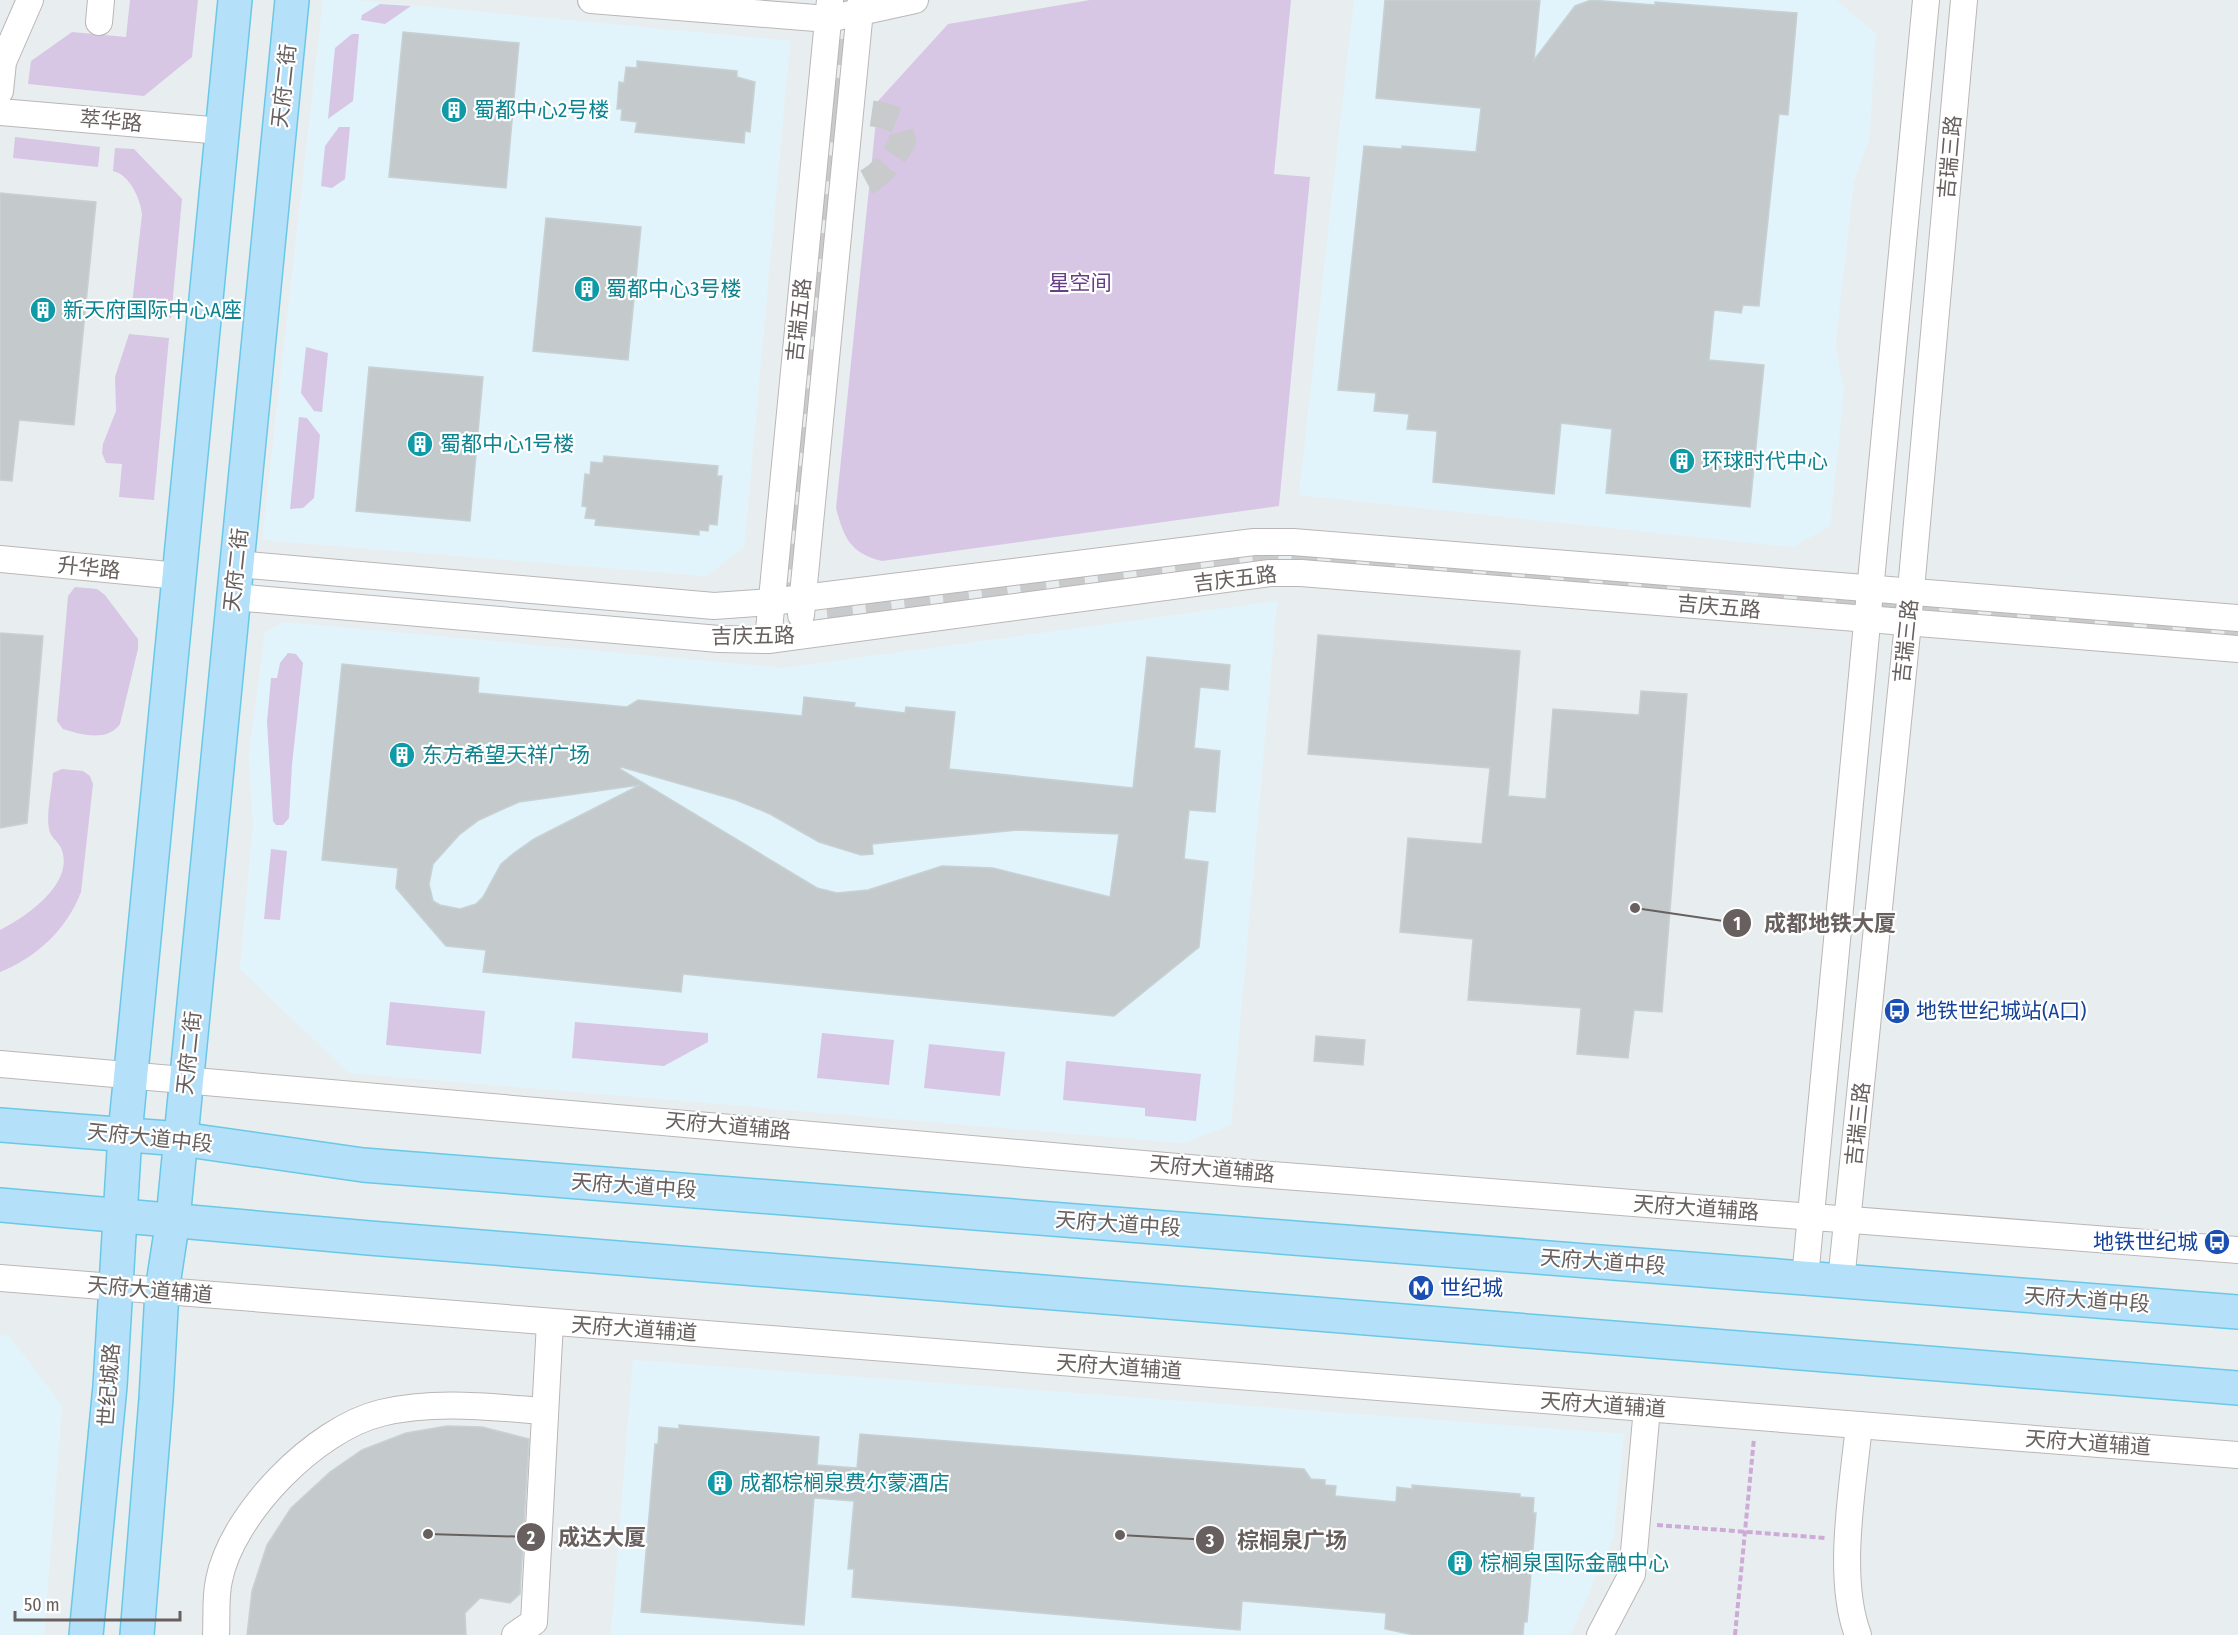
<svg xmlns="http://www.w3.org/2000/svg" width="2238" height="1635" viewBox="0 0 2238 1635" font-family="'Fira Sans Condensed','Noto Sans SC',sans-serif">
<rect width="100%" height="100%" fill="#e8eef0"/>
<g fill="#e1f4fc">
<path d="M323,0H355L790,41L744,547L707,576L262,540Z"/>
<path d="M1354,0H1836L1876,34L1869,140L1854,181L1835,346L1844,390L1830,526L1793,547L1299,495Z"/>
<path d="M1277,601L1231,1125L1183,1143L349,1073L240,969L253,824L249,754L265,632L284,622L783,668Z"/>
<path d="M0,1335L9,1336L62,1405L44,1635H0Z"/>
<path d="M633,1360L1624,1434L1613,1539L1570,1635H611Z"/>
</g>
<g fill="#d7c7e5">
<path d="M130,0H198L192,57L144,96L28,84L31,61L72,32L126,37Z"/>
<path d="M1090,0H1291L1274,174L1310,177L1279,506L882,561C850,553 844,538 836,508L878,101L948,24Z"/>
<path d="M380,4L411,6L385,24L361,20L362,15Z"/>
<path d="M352,34H359L353,101L328,119L335,48Z"/>
<path d="M339,127H350L345,179L332,188L321,186L325,146Z"/>
<path d="M15,137L100,147L98,167L13,158Z"/>
<path d="M115,148L134,149L182,199L171,318L131,313L142,214C140,198 130,175 113,171Z"/>
<path d="M129,334L169,338L154,500L119,497L122,464L106,463L102,453L103,444L116,411L115,377Z"/>
<path d="M306,347L328,353L322,412L314,411L301,393Z"/>
<path d="M299,417L307,418L320,435L314,498L303,508L290,509Z"/>
<path d="M75,587L97,589L105,595L138,639V649L120,724C107,742 82,735 63,729L57,721L68,596Z"/>
<path d="M288,653L296,654L303,663L292,765L289,818L283,825H276L273,821L267,722L271,678H277L280,663Z"/>
<path d="M62,769L83,771L90,776L93,784L81,892C67,929 36,958 0,972V930C26,917 76,883 61,848C58,841 50,837 49,829C46,812 52,790 53,773Z"/>
<path d="M271,849L287,851L280,920L264,919Z"/>
<path d="M390,1002L485,1011L481,1054L386,1045Z"/>
<path d="M575,1022L708,1033V1042L664,1066L572,1058Z"/>
<path d="M822,1033L894,1040L889,1085L817,1078Z"/>
<path d="M929,1044L1005,1052L1000,1096L924,1088Z"/>
<path d="M1066,1061L1201,1074L1196,1121L1145,1116V1108L1063,1100Z"/>
</g>
<g fill="#c4cacc" stroke="#c7d1d4" stroke-width="1.5" fill-rule="evenodd">
<path d="M1385,0H1540L1534,60L1575,6L1591,0L1655,5V2L1797,13L1788,115L1779,114L1759,306L1743,305L1741,313L1714,310L1709,360L1764,365L1750,507L1606,493L1612,429L1561,423L1554,494L1433,482L1437,431L1407,429L1409,414L1374,411L1376,393L1338,390L1364,146L1402,149V146L1476,152L1481,108L1376,98Z"/>
<path d="M403,32L519,43L506,188L389,177Z"/>
<path d="M637,61L737,71V77L755,82L750,132L745,131L744,143L635,132L637,122L621,120L622,109H617L619,82L624,83L626,67L637,68Z"/>
<path d="M0,193L96,202L74,425L19,420L12,481L0,480Z"/>
<path d="M546,218L641,227L628,360L533,351Z"/>
<path d="M369,367L483,377L470,521L356,511Z"/>
<path d="M604,456L718,466L717,476H722L717,525L709,524L708,531L699,530V535L595,525L596,519L585,518L587,507L582,506L585,474L590,475L591,462L603,463Z"/>
<path d="M0,633L43,636L27,823L0,828Z"/>
<path d="M1318,635L1520,651L1508,796L1546,799L1553,709L1639,715L1641,691L1687,694L1662,1012L1634,1010L1628,1058L1577,1054L1581,1008L1468,1000L1473,939L1400,932L1408,838L1482,844L1490,768L1308,754Z"/>
<path d="M1147,657L1230,665L1228,690L1200,687L1194,748L1220,751L1215,812L1189,810L1184,859L1208,862L1199,947L1114,1016L683,974L681,992L483,972L486,950L446,946L396,888L398,868L322,860L342,664L479,678L478,693L627,707L638,700L802,716L804,697L855,703L854,707L905,713L906,707L955,712L949,769L1133,788ZM621,767L736,800L770,814L819,842L861,855L873,854L872,844L1018,830L1119,834L1110,897L993,868L942,866L868,890L837,893L817,888L620,769ZM640,785L534,839L514,853L501,864L483,897L476,904L460,909L440,905L433,901L429,884L433,864L459,835L479,820L519,802Z"/>
<path d="M1316,1036L1365,1040L1363,1065L1314,1061Z"/>
<path d="M679,1425L819,1437L817,1465L857,1468L860,1434L1304,1469L1311,1479L1325,1480V1485L1336,1486L1335,1496L1396,1502L1397,1487L1412,1489V1485L1520,1494V1497L1534,1498L1533,1513H1536L1527,1622H1524L1523,1635H1414L1385,1629L1386,1613L1242,1601L1240,1630L852,1597L854,1569H848L854,1501L814,1498L804,1625L641,1612L655,1444H658L659,1427L679,1429Z"/>
<path d="M447,1426L482,1427L529,1439L520,1594L510,1603L480,1598L465,1613L466,1635H247L252,1591L267,1545L291,1508L330,1472L362,1450L406,1433Z"/>
</g>
<g fill="none" stroke-linecap="round" stroke-linejoin="round">
<g stroke="#c8cacc" stroke-width="26" stroke-dasharray="26 13" stroke-linecap="butt">
<path d="M844,0L784,617L1260,558H1307L2238,633"/>
<path d="M833,108L883,115L898,121L903,141C891,161 882,176 860,185"/>
</g>
<g stroke="#bbb6b5" stroke-width="28">
<g id="minor">
<path d="M591,0L828,19L915,0"/>
<path d="M99,22L101,0"/>
<path d="M0,91L3,62L30,0"/>
<path d="M0,112L222,131"/>
<path d="M0,559L179,576"/>
<path d="M237,564L714,606L771,602L1254,542H1293L2238,618"/>
<path d="M234,597L719,639L768,640L1270,573H1301L2238,649"/>
<path d="M801,615L861,0"/>
<path d="M768,640L830,0"/>
<path d="M0,1064L1246,1173L2238,1250"/>
<path d="M0,1278L2238,1455"/>
<path d="M1805,1278L1926,0"/>
<path d="M1841,1281L1908,623L1964,0"/>
<path d="M216,1635C217,1617 215,1598 219,1580C232,1514 315,1429 381,1413C434,1400 491,1407 544,1411"/>
<path d="M515,1635L534,1622L550,1322"/>
<path d="M1600,1635L1632,1574L1647,1408"/>
<path d="M1858,1635C1836,1577 1853,1487 1859,1425"/>
</g>
</g>
<g stroke="#6ac8e7" stroke-width="36">
<g id="major">
<path d="M0,1125L181,1139L363,1165L2238,1312"/>
<path d="M0,1205L369,1238L2238,1388"/>
<path d="M86,1635L110,1386L125,1134L235,0"/>
<path d="M137,1635L156,1399L162,1291L173,1219L292,0"/>
</g>
</g>
<g stroke="#cdabd6" stroke-width="4" stroke-dasharray="6 3" stroke-linecap="butt">
<path d="M1657,1525L1826,1538"/>
<path d="M1735,1635L1754,1438"/>
</g>
<use href="#minor" stroke="#fff" stroke-width="26"/>
<use href="#major" stroke="#b4e0f9" stroke-width="33"/>
</g>
<defs>
<g id="building-disc" transform="scale(1.35)"><circle r="9.5" fill="#0f9aa8" stroke="#fff"/><path d="M-4-6H4V6H1V3H-1V6H-4ZM-2.5-4.3h1.7v1.8h-1.7ZM.8-4.3h1.7v1.8H.8ZM-2.5-1h1.7V.8h-1.7ZM.8-1h1.7V.8H.8Z" fill="#fff"/></g>
<g id="bus-disc" transform="scale(1.35)"><circle r="9.5" fill="#1a4fb4" stroke="#fff"/><path d="M-5-6H5V4H4V6H2V4H-2V6H-4V4H-5ZM-3.5-4V0h7V-4ZM-3.5 1.2v1.5H-2V1.2ZM2 1.2v1.5H3.5V1.2Z" fill="#fff"/></g>
<g id="metro-disc" transform="scale(1.35)"><circle r="9.5" fill="#1a4fb4" stroke="#fff"/><path d="M-5.5 5V-5H-3L0 0L3-5H5.5V5H3V-.5L0 4L-3-.5V5Z" fill="#fff"/></g>
</defs>
<g fill-rule="evenodd">
<use href="#building-disc" x="454" y="110"/>
<use href="#building-disc" x="587" y="289"/>
<use href="#building-disc" x="43" y="310"/>
<use href="#building-disc" x="420" y="444"/>
<use href="#building-disc" x="1682" y="461"/>
<use href="#building-disc" x="402" y="755"/>
<use href="#bus-disc" x="1897" y="1011"/>
<use href="#bus-disc" x="2217" y="1242"/>
<use href="#metro-disc" x="1421" y="1288"/>
<use href="#building-disc" x="720" y="1483"/>
<use href="#building-disc" x="1460" y="1563"/>
</g>
<g text-anchor="middle" dominant-baseline="central" stroke-width="4.5" stroke-linejoin="round" paint-order="stroke">
<g font-size="21" fill="#67605f" stroke="#fff">
<text transform="translate(284 86) rotate(-84)">天府二街</text>
<text transform="translate(111 121) rotate(5)">萃华路</text>
<text transform="translate(1950 157) rotate(-85)">吉瑞三路</text>
<text transform="translate(799 320) rotate(-84)">吉瑞五路</text>
<text transform="translate(89 568) rotate(6)">升华路</text>
<text transform="translate(236 570) rotate(-84)">天府二街</text>
<text transform="translate(1235 579) rotate(-7)">吉庆五路</text>
<text transform="translate(1719 607) rotate(5)">吉庆五路</text>
<text transform="translate(753 636) rotate(-1)">吉庆五路</text>
<text transform="translate(1906 641) rotate(-84)">吉瑞三路</text>
<text transform="translate(189 1053) rotate(-84)">天府二街</text>
<text transform="translate(1858 1124) rotate(-84)">吉瑞三路</text>
<text transform="translate(728 1126) rotate(5)">天府大道辅路</text>
<text transform="translate(150 1138) rotate(6)">天府大道中段</text>
<text transform="translate(1212 1169) rotate(5)">天府大道辅路</text>
<text transform="translate(634 1186) rotate(4)">天府大道中段</text>
<text transform="translate(1696 1208) rotate(4)">天府大道辅路</text>
<text transform="translate(1118 1224) rotate(4)">天府大道中段</text>
<text transform="translate(1603 1262) rotate(4)">天府大道中段</text>
<text transform="translate(150 1290) rotate(5)">天府大道辅道</text>
<text transform="translate(2087 1300) rotate(4)">天府大道中段</text>
<text transform="translate(634 1329) rotate(4)">天府大道辅道</text>
<text transform="translate(1119 1367) rotate(4)">天府大道辅道</text>
<text transform="translate(109 1385) rotate(-86)">世纪城路</text>
<text transform="translate(1603 1405) rotate(4)">天府大道辅道</text>
<text transform="translate(2088 1443) rotate(4)">天府大道辅道</text>
</g>
<g font-size="21" fill="#0d838f" stroke="#fff" text-anchor="start">
<text x="474" y="110">蜀都中心2号楼</text>
<text x="606" y="289">蜀都中心3号楼</text>
<text x="63" y="310">新天府国际中心A座</text>
<text x="440" y="444">蜀都中心1号楼</text>
<text x="1702" y="461">环球时代中心</text>
<text x="422" y="755">东方希望天祥广场</text>
<text x="740" y="1483">成都棕榈泉费尔蒙酒店</text>
<text x="1480" y="1563">棕榈泉国际金融中心</text>
</g>
<g font-size="21" fill="#683e87" stroke="#fff">
<text x="1080" y="283">星空间</text>
</g>
<g font-size="21" fill="#164399" stroke="#fff" text-anchor="start">
<text x="1916" y="1011">地铁世纪城站(A口)</text>
<text x="2198" y="1242" text-anchor="end">地铁世纪城</text>
<text x="1440" y="1288">世纪城</text>
</g>
</g>
<path fill="none" stroke="#67605f" stroke-width="2" d="M1635 908L1737 923M428 1534L531 1537M1120 1535L1210 1540"/>
<g fill="#67605f" stroke="#fff" stroke-width="2">
<circle cx="1635" cy="908" r="6"/>
<circle cx="428" cy="1534" r="6"/>
<circle cx="1120" cy="1535" r="6"/>
<circle cx="1737" cy="923" r="15"/>
<circle cx="531" cy="1537" r="15"/>
<circle cx="1210" cy="1540" r="15"/>
</g>
<g font-size="18" text-anchor="middle" font-weight="bold" fill="#fff">
<text x="1737" y="930">1</text>
<text x="531" y="1544">2</text>
<text x="1210" y="1547">3</text>
</g>
<g font-size="22" text-anchor="middle" font-weight="bold" fill="#67605f" stroke="#fff" stroke-width="4.5" stroke-linejoin="round" paint-order="stroke">
<text x="1830" y="931">成都地铁大厦</text>
<text x="602" y="1545">成达大厦</text>
<text x="1292" y="1548">棕榈泉广场</text>
</g>
<path d="M15 1611v9h165v-9" fill="none" stroke="#67605f" stroke-width="3"/>
<text x="24" y="1611" font-size="18" fill="#67605f" stroke="#ffffff" stroke-width="4.5" paint-order="stroke">50 m</text>
</svg>
